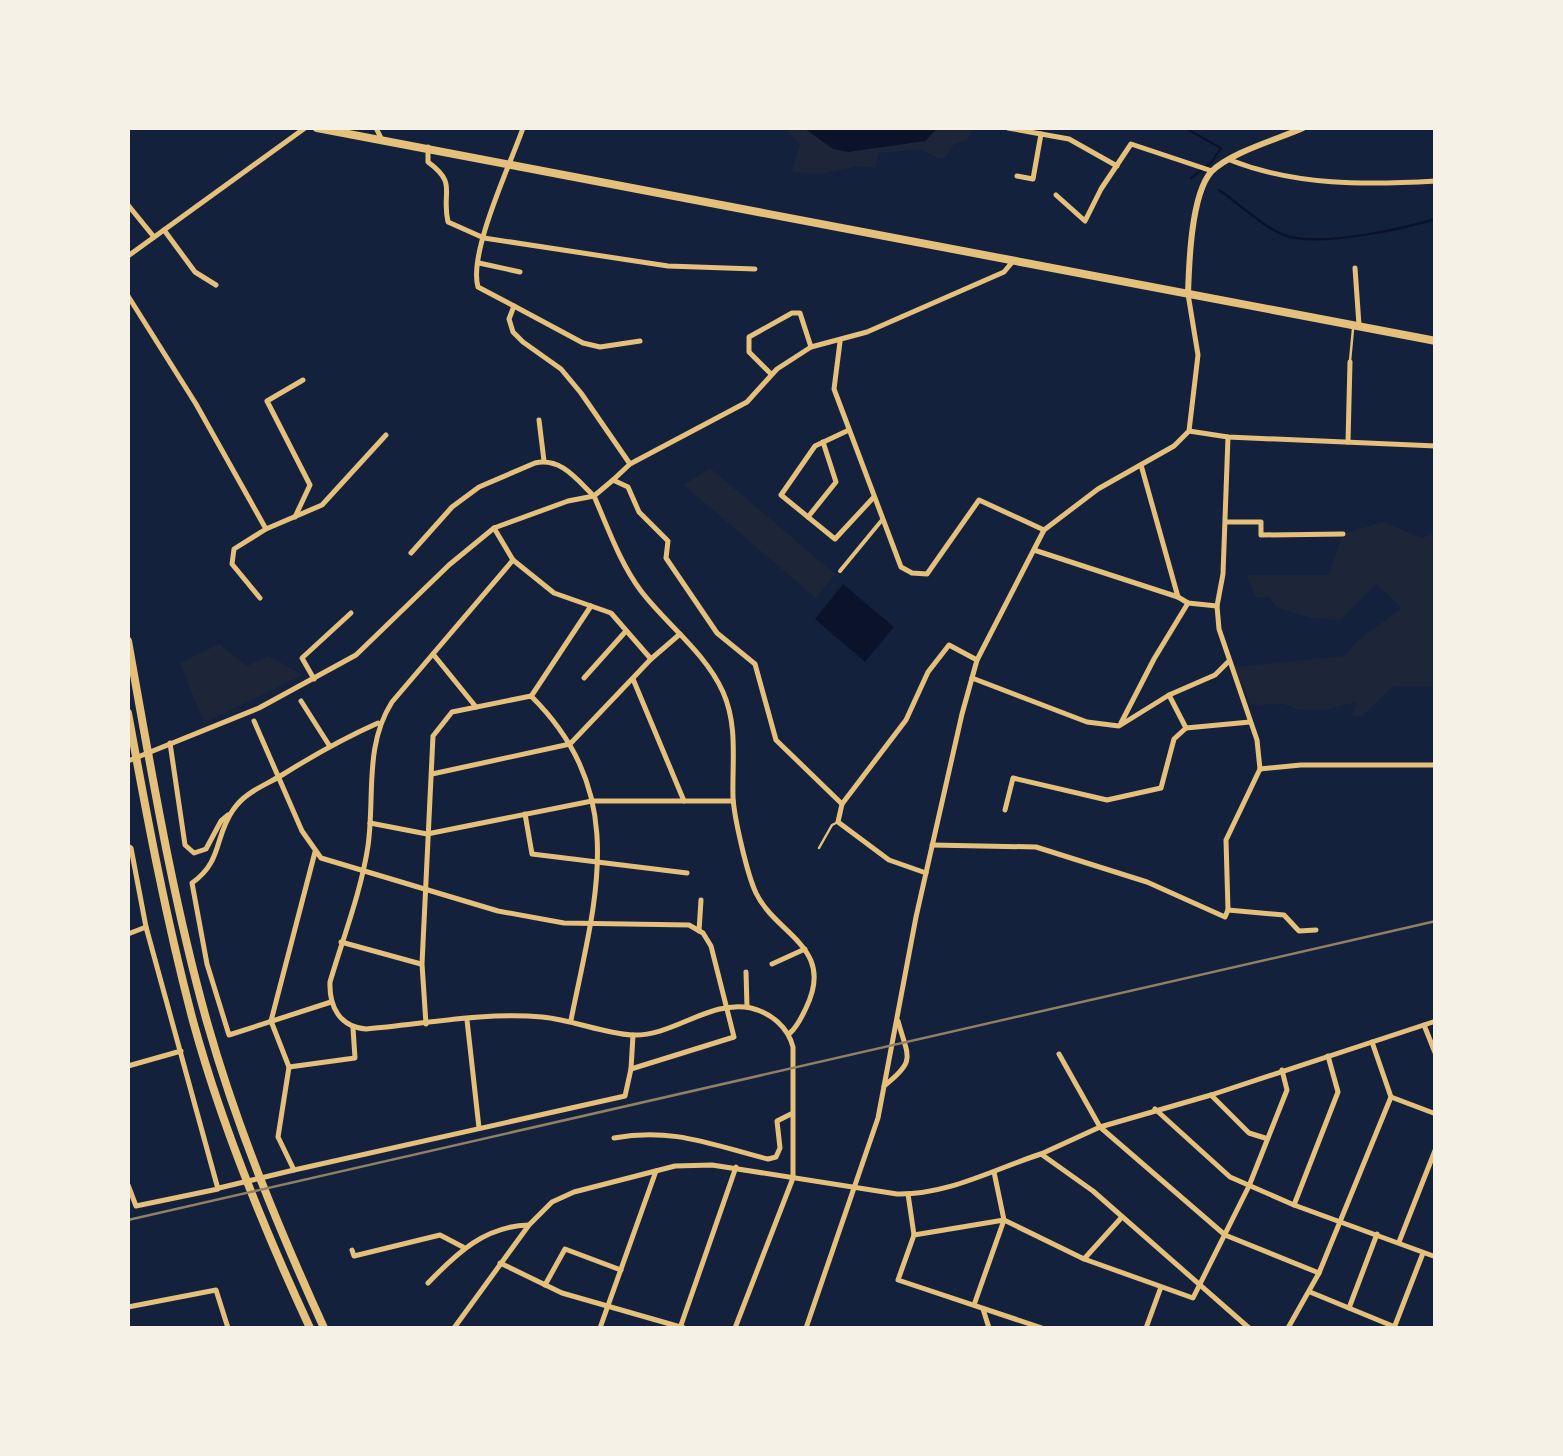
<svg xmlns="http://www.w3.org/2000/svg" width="1563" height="1456" viewBox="0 0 1563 1456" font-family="'DejaVu Sans',sans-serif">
<rect width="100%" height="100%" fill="#14213d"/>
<g fill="#1d2539">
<path d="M785,128H804L812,134L880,147L899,146L938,128H973L967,141L954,144L945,158H937L920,149L878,153L875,168L858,166L821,174L792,172L800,144Z"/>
<path d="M710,468L835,574L816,598L684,485Z"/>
<path d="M1383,522L1422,538L1435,533V687L1393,686L1362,716H1352L1357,702L1323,710L1296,709L1284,704L1251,705L1234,667L1345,656L1355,643L1402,608L1376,584L1341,620L1311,618L1276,607L1269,597H1255L1247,575H1328L1343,534Z"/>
<path d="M219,644L247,666L269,656L303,675L204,723L180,663Z"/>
</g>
<g fill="#0b132b">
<path d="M804,128H938L925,141L848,152L833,149Z"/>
<path d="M843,584L894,627L865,662L815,619Z"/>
</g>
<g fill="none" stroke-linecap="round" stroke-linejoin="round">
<g stroke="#0b132b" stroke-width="2.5">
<path d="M1185,128L1221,148L1212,162L1191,178"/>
<path d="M1219,190C1237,202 1270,233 1290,237C1329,245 1397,230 1436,219"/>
</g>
<g stroke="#e5c07b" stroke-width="2.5">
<path d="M1350,361L1353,329"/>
<path d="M819,848L832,825L838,822"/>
</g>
<path stroke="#e5c07b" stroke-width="4" d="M840,571L882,520"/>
<g stroke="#e5c07b" stroke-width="5">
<path d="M523,128C511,163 468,253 478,287L514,306L509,319L513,332L523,342L561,369L581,393L630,464"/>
<path d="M1008,128L1041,134"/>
<path d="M428,147V162C458,184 441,191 448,222L484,238L668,266L755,269"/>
<path d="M1230,160C1296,186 1366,185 1436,181"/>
<path d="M1017,176L1033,179L1041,134L1069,139L1117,166"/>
<path d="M1056,195L1085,221L1101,189L1131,144L1212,171"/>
<path d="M128,205L154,237"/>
<path d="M164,230L195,272L216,285"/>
<path d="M479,263L520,272"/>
<path d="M1355,268L1359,325"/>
<path d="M128,296L196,404L266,529L234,549L232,564L260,598"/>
<path d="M514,306L583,343L600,347L640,341"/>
<path d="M840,342L834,389L901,567L912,573L927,574L979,500L1044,530"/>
<path d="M771,374L749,352V337L792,313H800L811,347"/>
<path d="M539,420L544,461"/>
<path d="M849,430L815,446L781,495L835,539L873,498"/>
<path d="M1189,431L1228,437L1436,446"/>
<path d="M1348,442L1350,362"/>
<path d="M1141,465L1178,597L1188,603L1217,606"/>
<path d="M295,517L310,485L267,401L303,380"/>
<path d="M808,517L836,482L823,442"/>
<path d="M1226,522H1261V535L1343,534"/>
<path d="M494,528L513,560L554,593L611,613L651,659"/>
<path d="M266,529L322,505L386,435"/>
<path d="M1034,550L1178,597"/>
<path d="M411,553L452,507L479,487L535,463C561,457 577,480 594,496"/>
<path d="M433,654L476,707"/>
<path d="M584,678L626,631"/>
<path d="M972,678L1087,722L1119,726L1169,695L1215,675L1228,662"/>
<path d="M314,679L302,658L351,613"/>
<path d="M633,679L684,801"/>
<path d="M532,695L591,606"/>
<path d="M1169,695L1186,728"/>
<path d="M301,701L329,745"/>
<path d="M254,721L302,831L321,858L498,911L564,923L689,925L703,933L711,946L734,1037L631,1069"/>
<path d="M1121,723L1154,659L1188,603"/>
<path d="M170,743L185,845L194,853L206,849L221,821L228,815"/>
<path d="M1260,769L1301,765H1436"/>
<path d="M432,774L570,744L651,659L680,634"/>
<path d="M842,804L906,720L928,672L949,645L977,660"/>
<path d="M1005,810L1013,778L1107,800L1161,788L1174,739L1186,728L1250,722"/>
<path d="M525,814L532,854L687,873"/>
<path d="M370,823L427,834L592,801H733"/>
<path d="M932,845L1036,847L1147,882L1225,917L1228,910L1284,915L1299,931L1316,930"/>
<path d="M128,846L131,848L146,927"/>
<path d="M315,852L271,1021L289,1067L278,1137L294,1170L625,1096L631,1069L633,1035"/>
<path d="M926,873L889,860L838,822L842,804L776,740L755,664L717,633L666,558L668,541L639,512L628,487L613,480L630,464L747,402L777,369L811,347L867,332L1004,272L1014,260"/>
<path d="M1228,910L1226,840L1260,769L1257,740L1219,629L1217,606L1223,574L1228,437"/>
<path d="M699,931L701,900"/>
<path d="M128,934L146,927L218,1189L136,1206L128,1185"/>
<path d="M341,942L421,964"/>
<path d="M772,964L805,949"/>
<path d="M746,972L747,1007"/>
<path d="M331,1002L229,1035L207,964L192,883C223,861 214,837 233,810C245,792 264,786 282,775C314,755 344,738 378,723"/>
<path d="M467,1020L479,1128"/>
<path d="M426,1024L422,964L433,736L452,712L531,696C631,795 595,900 571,1020"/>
<path d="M1424,1025L1436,1055"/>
<path d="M1372,1042L1391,1097L1436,1114"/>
<path d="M1059,1054L1100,1127L1225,1235L1319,1273"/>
<path d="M128,1066L181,1051"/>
<path d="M289,1067L355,1058L353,1028"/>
<path d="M884,1086C917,1060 908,1058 898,1021"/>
<path d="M1211,1095L1249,1133L1265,1138"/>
<path d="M1155,1109L1230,1177L1294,1205L1436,1257"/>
<path d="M614,1138C672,1127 712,1145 768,1159L776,1157L780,1148L777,1121L791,1114"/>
<path d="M1041,1154L1100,1127L1211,1095L1436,1021"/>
<path d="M219,1188L294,1170"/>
<path d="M908,1194L914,1235"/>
<path d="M1294,1205L1338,1092L1328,1056"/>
<path d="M1399,1242L1436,1148"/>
<path d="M352,1250L354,1256L440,1235L463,1247"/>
<path d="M1084,1259L1193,1298L1249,1186L1287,1090L1282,1070"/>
<path d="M500,1263L562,1293L684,1328"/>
<path d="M428,1283C457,1253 485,1226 529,1225"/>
<path d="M545,1285L565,1249L621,1270"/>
<path d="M1310,1292L1395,1327"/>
<path d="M974,1305L1004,1220L994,1172"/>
<path d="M128,1307L216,1290L228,1328"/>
<path d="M1349,1308L1377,1234"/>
<path d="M983,1309L989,1328"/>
<path d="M600,1328L656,1171"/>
<path d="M680,1328L736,1167"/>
<path d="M735,1328L793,1178"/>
<path d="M1042,1328L898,1280L914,1235L1004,1220L1084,1259L1122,1217"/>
<path d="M1146,1328L1161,1287"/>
<path d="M1288,1328L1319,1273L1391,1097"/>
<path d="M1394,1328L1423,1253"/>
</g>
<g stroke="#e5c07b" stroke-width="5">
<path d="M376,128L381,138"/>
<path d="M128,256L305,128"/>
<path d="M594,496C608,528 620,563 641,591C667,625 705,652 723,692C738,726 732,761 733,797C734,817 747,874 756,893C776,935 836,947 806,1008C801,1018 798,1026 790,1033"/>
<path d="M513,560L392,702C364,746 375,796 368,846C361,892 343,938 330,982C329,1007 340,1027 366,1029C424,1024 484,1012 542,1017C573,1020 602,1033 632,1035C673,1037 710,999 751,1008C771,1013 788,1027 793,1047V1178"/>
<path d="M128,761L259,708L356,655L449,565L494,528L568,501L594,496L613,480"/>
<path d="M454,1328L529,1225L552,1202L574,1192L675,1166L712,1165L897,1194C948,1195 994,1169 1041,1154L1093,1191L1249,1328"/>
<path d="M806,1328L878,1118L916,917L962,714L977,660L1044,530L1098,489L1174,446L1189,431L1198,355L1188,294"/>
</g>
<path stroke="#e5c07b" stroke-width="6" d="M1188,294C1189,264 1191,195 1211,172C1229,153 1278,139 1303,128"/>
<path stroke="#e5c07b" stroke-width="8" d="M317,128L1436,341"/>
<g stroke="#e5c07b" stroke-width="8">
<path d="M128,641C151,769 172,897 207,1022C237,1128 279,1229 324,1328"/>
<path d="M128,713C147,817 166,919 193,1021C222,1127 264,1229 310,1328"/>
</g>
<path stroke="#918062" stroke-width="2.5" d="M128,1220L1436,921"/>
</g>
<rect width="1563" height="1456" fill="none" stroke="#f6f1e7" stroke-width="260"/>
</svg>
